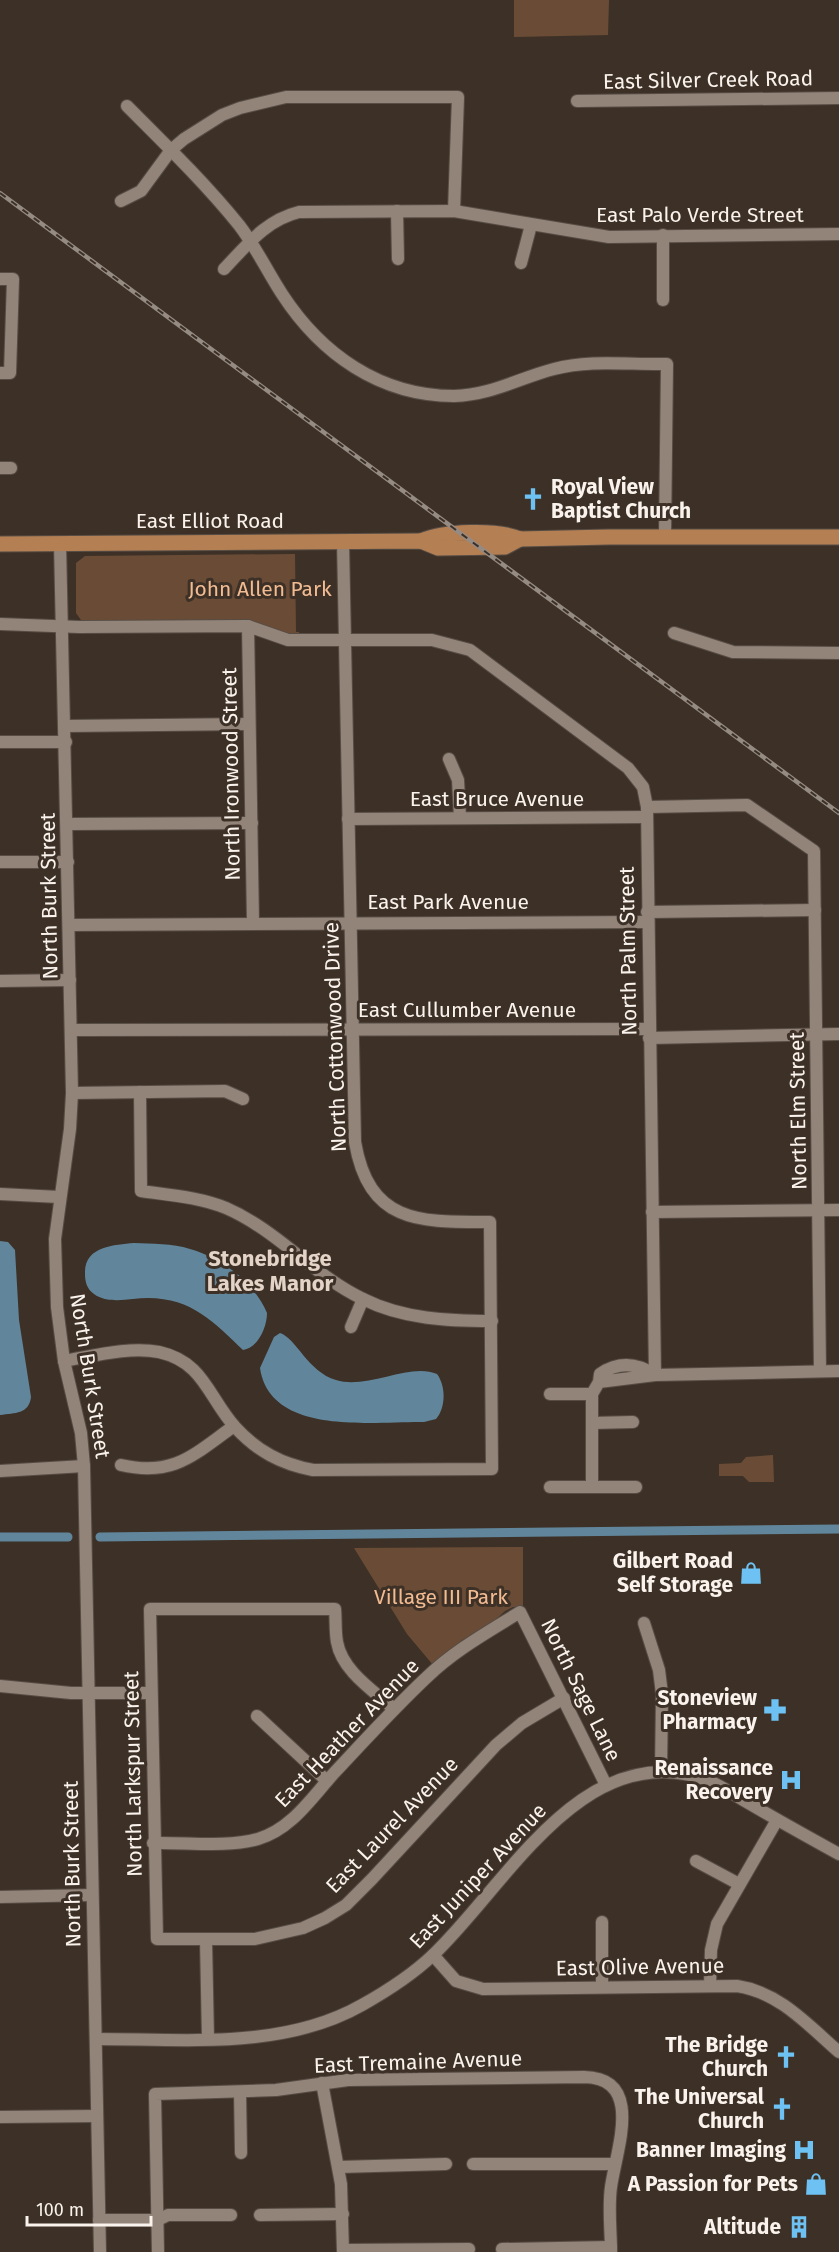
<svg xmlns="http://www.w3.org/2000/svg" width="839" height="2252" viewBox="0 0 839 2252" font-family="'Fira Sans',sans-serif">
<rect width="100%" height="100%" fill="#3d3127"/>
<g fill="#6a4c36">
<path d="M514,0H609L608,35L514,37Z"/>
<path d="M295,554L296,632H299V638L240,620H81L76,613V563L85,556Z"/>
<path d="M773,1455L774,1482H749L743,1476H719V1464L741,1463L746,1457Z"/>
<path d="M523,1547V1607H513L505,1611L494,1621L461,1641L433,1665L407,1634L354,1548Z"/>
</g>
<g fill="#61869c">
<path d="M0,1241L8,1242L15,1250L19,1320L31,1397C29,1414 15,1413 0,1415Z"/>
<path d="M134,1243C152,1244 172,1243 190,1249C222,1258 254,1282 267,1313C267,1327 258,1348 243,1350C215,1323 192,1298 148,1298C131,1298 109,1305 94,1294C87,1289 85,1282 85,1274C84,1246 114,1245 134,1243Z"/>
<path d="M280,1333C296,1338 308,1372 336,1380C367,1390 410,1362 437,1374C446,1386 446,1408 436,1419L424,1422C375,1421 270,1437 260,1368L274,1337Z"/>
</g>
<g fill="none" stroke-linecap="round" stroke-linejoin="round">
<g stroke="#61869c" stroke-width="9">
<path d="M0,1537H68"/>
<path d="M100,1537L839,1529"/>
</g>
<g stroke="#574d45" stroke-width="14">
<g id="minor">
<path d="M577,101L839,98"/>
<path d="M127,106C165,144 205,183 239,225C256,247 267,271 282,294C321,354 380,396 454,396C492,395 519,378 554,369C590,359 631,365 667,364L665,536"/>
<path d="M121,201L141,191L171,150L184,139L222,115L240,108L286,97H458L454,211"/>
<path d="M397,211L398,259"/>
<path d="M521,263L531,225"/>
<path d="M224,269C247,245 266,220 299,212L454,211L609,237L839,234"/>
<path d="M0,279H13L10,373H0"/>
<path d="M663,300V235"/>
<path d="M0,468H11"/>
<path d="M60,544L72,1093L70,1129L55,1239L57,1307L64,1361L81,1433L84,1466L100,2252"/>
<path d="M0,624L79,627L248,626L288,640H432L470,650L628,768L643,787L647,807L655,1375L839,1371"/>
<path d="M248,626L253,922"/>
<path d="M674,633L733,652L839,653"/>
<path d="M66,726L249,724"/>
<path d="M0,742H66"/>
<path d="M449,759L458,780L460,818"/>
<path d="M647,807L747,805L814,851L820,1371"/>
<path d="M348,819L646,817"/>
<path d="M68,824L252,823"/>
<path d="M0,862H68"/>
<path d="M647,912L815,910"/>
<path d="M69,925L647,922"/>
<path d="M0,981L70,980"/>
<path d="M71,1030L648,1029"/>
<path d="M649,1038L839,1034"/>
<path d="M140,1092L141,1191C169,1195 199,1197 226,1208C277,1230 313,1275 363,1299C403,1319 448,1321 492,1321"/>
<path d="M72,1093L225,1091L243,1099"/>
<path d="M0,1194L59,1197"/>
<path d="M652,1212L839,1210"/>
<path d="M351,1327L363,1299"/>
<path d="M64,1361C93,1356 130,1346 159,1352C204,1362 208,1397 235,1427C257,1451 281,1464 313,1470L492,1469L490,1222C422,1222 369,1225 355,1142L343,542"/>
<path d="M550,1394H592"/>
<path d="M592,1423L633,1422"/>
<path d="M121,1465C174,1477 193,1455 234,1426"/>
<path d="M0,1471L84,1466"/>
<path d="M550,1487H636"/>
<path d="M592,1487V1394L599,1382L600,1374C619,1361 637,1363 655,1375L599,1382"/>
<path d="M644,1623L659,1670L662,1694L661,1772"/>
<path d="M0,1686L71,1693H151"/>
<path d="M394,1709C374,1691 342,1671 337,1642C335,1631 336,1619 335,1609H150L157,1939H255L303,1928L325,1918L346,1905L372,1879L496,1745L522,1723L564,1698"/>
<path d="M257,1716L327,1781"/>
<path d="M153,1843C186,1842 226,1848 258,1839C292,1829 312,1797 335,1772C365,1740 395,1707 427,1677C455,1650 488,1632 520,1612L606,1785"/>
<path d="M696,1861L739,1884"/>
<path d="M0,1897L92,1895"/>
<path d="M602,1922V1987"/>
<path d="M206,1940L208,2039"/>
<path d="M433,1955L456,1981L483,1989L737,1986C779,1992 808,2025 839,2052"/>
<path d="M710,1986L711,1950L717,1924L777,1820"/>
<path d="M96,2039C184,2039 283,2050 362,2005C387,1991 412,1975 433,1955C506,1886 582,1738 704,1779C721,1785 737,1797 752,1805C781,1822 810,1838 839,1854"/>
<path d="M322,2083L341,2184L343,2252"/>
<path d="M240,2092L241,2153"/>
<path d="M0,2117L97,2116"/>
<path d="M473,2164H615"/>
<path d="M339,2167L446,2164"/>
<path d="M260,2215L343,2214"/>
<path d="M99,2220H158L168,2215H231"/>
<path d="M502,2249L611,2247"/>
<path d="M343,2250L469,2249"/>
<path d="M158,2252L155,2094L276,2090L348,2080L584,2077C645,2078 616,2150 611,2187C608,2208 611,2231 611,2252"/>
</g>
</g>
<g stroke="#574d45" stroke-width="17">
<g id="major">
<path d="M421,541C444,531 496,529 520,539"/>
<path d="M0,544L421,541L438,548L505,547L520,539L609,537H839"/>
</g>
</g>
<use href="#minor" stroke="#938479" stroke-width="12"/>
<use href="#major" stroke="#b47f53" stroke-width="15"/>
<g stroke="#958b83" stroke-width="4.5">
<path id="rail" d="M0,193L839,813"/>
</g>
<use href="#rail" stroke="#3d3127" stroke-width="2" stroke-dasharray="7" stroke-linecap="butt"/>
</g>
<defs>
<g id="church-bare" transform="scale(1.8)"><path d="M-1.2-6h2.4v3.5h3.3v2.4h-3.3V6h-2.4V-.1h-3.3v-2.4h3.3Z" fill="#6dc2f3" stroke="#3d3127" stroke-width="2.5" paint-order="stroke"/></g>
<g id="shop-bare" transform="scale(1.8)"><path d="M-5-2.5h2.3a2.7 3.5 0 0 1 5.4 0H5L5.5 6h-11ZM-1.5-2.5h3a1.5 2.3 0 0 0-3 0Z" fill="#6dc2f3" stroke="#3d3127" stroke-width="2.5" paint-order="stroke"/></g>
<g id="pharmacy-bare" transform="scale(1.8)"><path d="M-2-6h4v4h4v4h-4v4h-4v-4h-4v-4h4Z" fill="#6dc2f3" stroke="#3d3127" stroke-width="2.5" paint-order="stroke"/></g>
<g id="hospital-bare" transform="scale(1.8)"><path d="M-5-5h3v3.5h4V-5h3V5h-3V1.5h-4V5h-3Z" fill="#6dc2f3" stroke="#3d3127" stroke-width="2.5" paint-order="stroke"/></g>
<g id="building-bare" transform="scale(1.8)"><path d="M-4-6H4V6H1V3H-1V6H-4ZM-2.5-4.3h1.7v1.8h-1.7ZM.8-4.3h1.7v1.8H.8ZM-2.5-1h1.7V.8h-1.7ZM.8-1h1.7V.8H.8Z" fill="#6dc2f3" stroke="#3d3127" stroke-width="2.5" paint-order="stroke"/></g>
</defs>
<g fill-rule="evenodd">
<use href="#church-bare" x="533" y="499"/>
<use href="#shop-bare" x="751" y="1573"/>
<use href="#pharmacy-bare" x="775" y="1710"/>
<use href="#hospital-bare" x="791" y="1780"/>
<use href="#church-bare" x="786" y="2057"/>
<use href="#church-bare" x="782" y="2109"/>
<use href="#hospital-bare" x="804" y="2150"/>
<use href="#shop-bare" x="816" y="2184"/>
<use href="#building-bare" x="799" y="2227"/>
</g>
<g text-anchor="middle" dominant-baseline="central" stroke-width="6" stroke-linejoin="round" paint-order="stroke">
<g font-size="21" fill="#faf2ec" stroke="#3d3127">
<text transform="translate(708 80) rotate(-1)">East Silver Creek Road</text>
<text x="700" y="215">East Palo Verde Street</text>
<text x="210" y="521">East Elliot Road</text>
<text transform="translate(231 774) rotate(-91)">North Ironwood Street</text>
<text x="497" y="799">East Bruce Avenue</text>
<text transform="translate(49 896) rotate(-91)">North Burk Street</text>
<text x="448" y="902">East Park Avenue</text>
<text transform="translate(628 951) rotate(-91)">North Palm Street</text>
<text x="467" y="1010">East Cullumber Avenue</text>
<text transform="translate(335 1037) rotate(-92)">North Cottonwood Drive</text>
<text transform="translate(798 1111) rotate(-91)">North Elm Street</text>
<text transform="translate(90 1376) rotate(81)">North Burk Street</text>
<text transform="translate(581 1690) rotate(64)">North Sage Lane</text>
<text transform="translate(347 1733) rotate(-46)">East Heather Avenue</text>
<text transform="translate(133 1774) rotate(-91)">North Larkspur Street</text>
<text transform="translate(392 1825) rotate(-46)">East Laurel Avenue</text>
<text transform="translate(72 1864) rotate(-91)">North Burk Street</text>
<text transform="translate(478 1876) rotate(-47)">East Juniper Avenue</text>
<text transform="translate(640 1967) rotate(-1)">East Olive Avenue</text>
<text transform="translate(418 2062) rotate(-2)">East Tremaine Avenue</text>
</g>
<g font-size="21" font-weight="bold" fill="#faf2ec" stroke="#3d3127" text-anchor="end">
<text x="551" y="487" text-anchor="start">Royal View<tspan x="551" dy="24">Baptist Church</tspan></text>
<text x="733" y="1561">Gilbert Road<tspan x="733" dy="24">Self Storage</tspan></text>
<text x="757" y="1698">Stoneview<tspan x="757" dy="24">Pharmacy</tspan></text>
<text x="773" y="1768">Renaissance<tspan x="773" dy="24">Recovery</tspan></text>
<text x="768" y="2045">The Bridge<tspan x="768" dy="24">Church</tspan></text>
<text x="764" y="2097">The Universal<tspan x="764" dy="24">Church</tspan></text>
<text x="786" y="2150">Banner Imaging</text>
<text x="798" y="2184">A Passion for Pets</text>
<text x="781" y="2227">Altitude</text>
</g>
<g font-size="21" fill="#f2bb92" stroke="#3d3127">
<text x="260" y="589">John Allen Park</text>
<text x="441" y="1597">Village III Park</text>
</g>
<g font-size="22" font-weight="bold" fill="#e4d3c7" stroke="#3d3127">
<text x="270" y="1258">Stonebridge<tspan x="270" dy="25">Lakes Manor</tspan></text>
</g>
</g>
<path d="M27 2216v9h124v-9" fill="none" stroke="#faf2ec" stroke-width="3"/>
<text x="36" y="2216" font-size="18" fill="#faf2ec" stroke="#3d3127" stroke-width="4.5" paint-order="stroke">100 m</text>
</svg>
